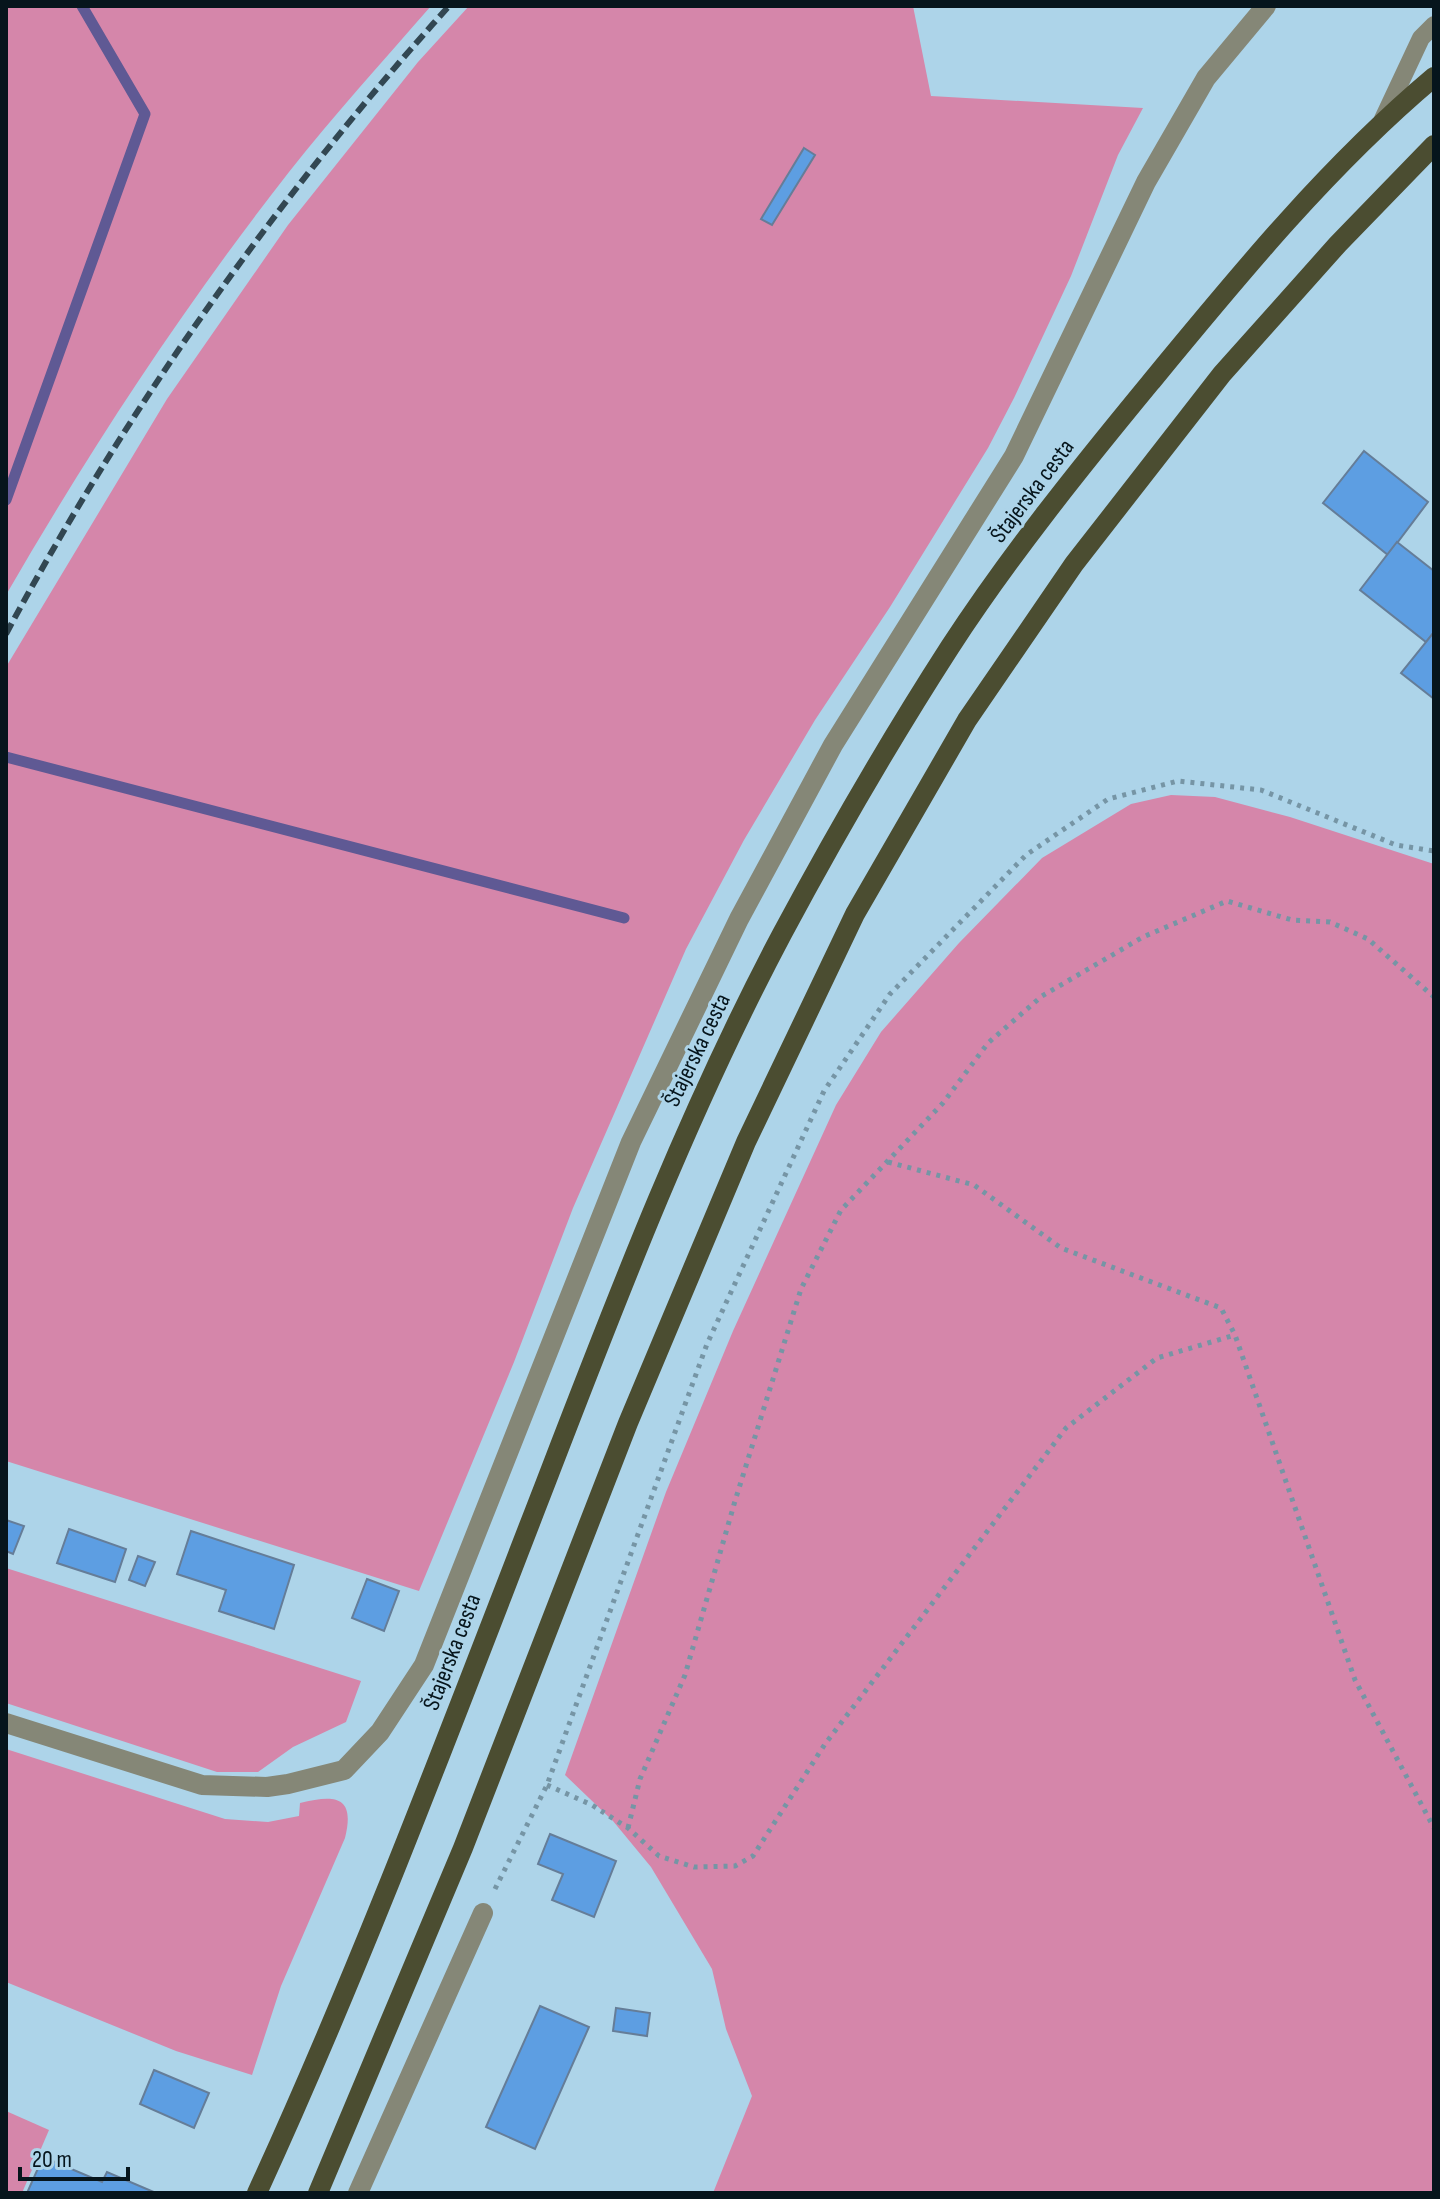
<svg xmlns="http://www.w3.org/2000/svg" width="1440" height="2199" viewBox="0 0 1440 2199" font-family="'Sofia Sans Condensed',sans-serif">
<rect width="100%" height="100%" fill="#add4e9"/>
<g fill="#d586aa">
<path d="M6,6H431C383,61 334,115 289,172C184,306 91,448 6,595Z"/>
<path d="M469,6H913L931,96L1143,108L1118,155L1071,276L1014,398L988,448L890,607L815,720L744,840L686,949L573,1208L514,1362L419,1591L6,1461V667L167,399L288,225L418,62Z"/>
<path d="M1171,795L1215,797L1290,817L1434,864V2193H713L752,2096L726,2029L712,1969L651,1867L613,1821L565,1775L666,1492L733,1331L836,1105L881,1032L959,943L1042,858L1131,804Z"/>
<path d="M6,1568L361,1681L346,1722L293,1747L258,1772H217L6,1703Z"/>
<path d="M6,1749L225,1819L268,1822L299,1816L300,1803C333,1795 356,1794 345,1838L281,1986L252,2075L176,2051L6,1982Z"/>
<path d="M6,2111L49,2130L22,2193H6Z"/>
</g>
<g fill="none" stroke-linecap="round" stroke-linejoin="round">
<g stroke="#5f5994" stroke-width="11">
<path d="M6,500L145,114L82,6"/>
<path d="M6,757L624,918"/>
</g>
</g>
<g fill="#5d9ee2" stroke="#657d98" stroke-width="2">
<path d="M804,148L815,155L772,225L761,219Z"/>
<path d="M1364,451L1428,502L1388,555L1323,503Z"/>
<path d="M1397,542L1434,571V632L1426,642L1360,590Z"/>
<path d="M1434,632V699L1401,673Z"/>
<path d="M6,1520L24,1526L13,1554L6,1551Z"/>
<path d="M69,1529L126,1549L115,1582L57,1563Z"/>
<path d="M191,1531L294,1565L274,1629L219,1611L226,1590L177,1574Z"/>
<path d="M138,1556L155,1562L145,1586L129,1580Z"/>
<path d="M367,1579L399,1591L384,1631L352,1618Z"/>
<path d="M550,1834L616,1861L594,1917L552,1900L563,1874L538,1864Z"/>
<path d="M540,2006L589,2027L535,2149L486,2127Z"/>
<path d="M616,2008L650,2013L647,2036L613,2031Z"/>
<path d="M154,2070L209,2093L194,2128L140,2104Z"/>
<path d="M43,2157L102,2182L107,2172L156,2193H27Z"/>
</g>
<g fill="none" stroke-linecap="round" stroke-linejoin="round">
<g stroke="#7695a5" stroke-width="5" stroke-dasharray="4 6" stroke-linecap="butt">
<path d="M888,1162L974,1185L1061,1248L1221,1308L1235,1335L1355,1680L1434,1828"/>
<path d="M547,1785L592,1805L628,1828L659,1856L694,1867L735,1866L753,1856L825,1744L1066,1428L1157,1358L1235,1335"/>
<path d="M628,1828L640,1779L685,1675L735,1501L801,1289L841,1210L943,1103L988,1043L1042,996L1143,937L1227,901L1292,920L1330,922L1368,939L1434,997"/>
<path d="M495,1889L547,1785L707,1344L824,1091L890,994L1026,855L1108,799L1178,781L1261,790L1396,845L1434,851"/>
</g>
<path stroke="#858777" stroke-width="18" d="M1383,119L1421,38L1434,25"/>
<g stroke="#858777" stroke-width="20">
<path d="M6,1723L202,1785L267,1787L288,1784L344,1770L380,1732L424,1665L631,1142L739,919L833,745L1014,456L1146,182L1206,78L1266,6"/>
<path d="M358,2193L483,1913"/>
</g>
<g stroke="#4b4d31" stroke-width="20">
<path d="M257,2193C363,1962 452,1724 544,1487C616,1300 688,1111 782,934C834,837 890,740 950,647C1010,555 1080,468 1150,383C1238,276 1328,166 1434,77"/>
<path d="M318,2193L463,1848L628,1423L746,1142L855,914L967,720L1074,564L1222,374L1338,244L1434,145"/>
</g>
<path stroke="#324752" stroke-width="6" stroke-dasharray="12 6" stroke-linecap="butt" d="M6,634C127,408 277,197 449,6"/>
</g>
<g text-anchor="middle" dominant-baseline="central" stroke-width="6" stroke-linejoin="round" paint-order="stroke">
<g font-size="24" fill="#06151c" stroke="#add4e9">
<text transform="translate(1032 491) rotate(-53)">Štajerska cesta</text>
<text transform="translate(697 1050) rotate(-64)">Štajerska cesta</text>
<text transform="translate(452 1652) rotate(-69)">Štajerska cesta</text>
</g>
</g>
<rect width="1440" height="2199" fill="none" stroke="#06151c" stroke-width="16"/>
<path d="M20 2167v12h108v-12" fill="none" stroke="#06151c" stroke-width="4"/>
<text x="32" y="2167" font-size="24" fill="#06151c" stroke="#add4e9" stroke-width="6" paint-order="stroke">20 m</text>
</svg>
